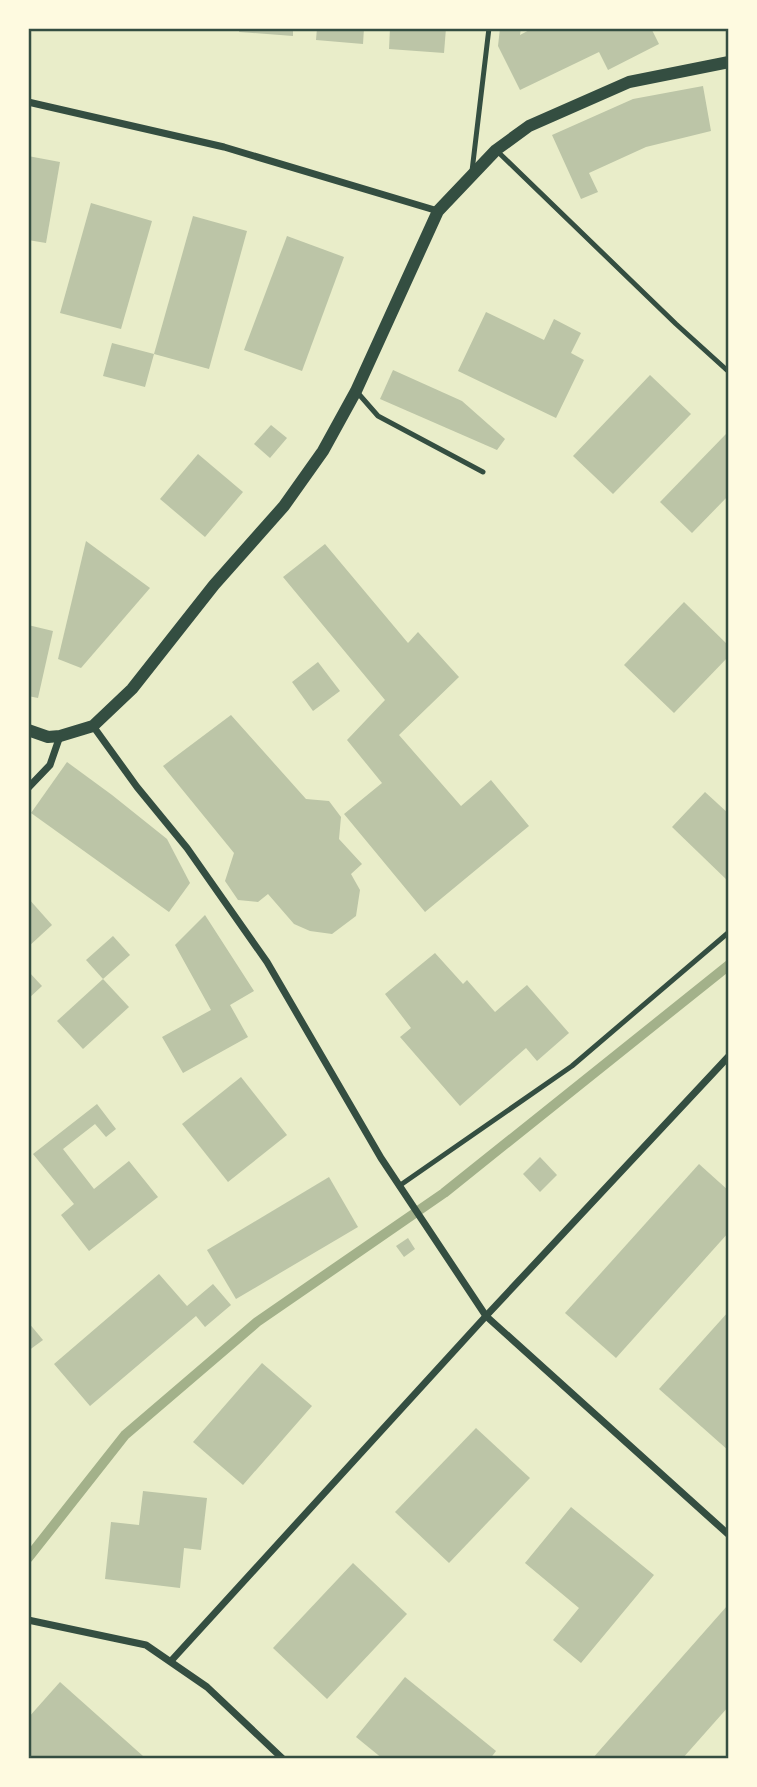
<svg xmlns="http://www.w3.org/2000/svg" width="757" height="1787" viewBox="0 0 757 1787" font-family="'PT Sans Narrow',sans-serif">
<rect width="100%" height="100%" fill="#e9edc9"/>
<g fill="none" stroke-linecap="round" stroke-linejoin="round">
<path stroke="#a3b18a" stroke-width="10" d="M28,1558L125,1435L257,1322L444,1193L729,965"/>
</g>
<g fill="#bcc5a7">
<path d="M240,28H293V36L239,32Z"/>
<path d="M317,28H364L363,44L316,40Z"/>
<path d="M390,28H446L444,53L389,49Z"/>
<path d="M500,28H521L520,35L533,28H651L659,44L608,70L599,52L520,90L498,46Z"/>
<path d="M703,86L711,131L646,147L589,173L598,192L581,199L552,135L633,99Z"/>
<path d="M28,156L60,162L46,243L28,240Z"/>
<path d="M91,203L152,221L121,329L60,313Z"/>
<path d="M193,216L247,231L209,369L154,354Z"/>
<path d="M287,236L344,257L302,371L244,350Z"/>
<path d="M486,312L544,340L554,319L581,333L571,353L584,360L556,418L458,371Z"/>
<path d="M112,343L154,354L145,387L103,376Z"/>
<path d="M393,370L462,401L505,439L497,450L380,399Z"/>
<path d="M650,375L691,414L613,494L573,456Z"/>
<path d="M271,425L287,438L270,458L254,444Z"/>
<path d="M726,434L729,437V495L692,533L660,502Z"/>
<path d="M198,454L243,492L205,537L160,499Z"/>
<path d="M86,541L150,588L81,668L58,659Z"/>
<path d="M325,544L408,643L418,632L459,677L399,735L461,806L491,780L529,826L425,912L344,814L382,783L347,740L385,700L283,577Z"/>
<path d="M684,602L729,646V656L674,713L624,665Z"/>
<path d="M28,625L53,631L38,698L28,696Z"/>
<path d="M318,662L340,691L313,711L292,682Z"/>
<path d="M231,715L306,799L329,801L341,817L339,839L362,864L351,874L360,890L356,916L332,934L310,931L294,924L268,894L258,902L238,900L225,881L234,853L163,766Z"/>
<path d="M67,762L112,795L167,839L190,883L169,912L31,813Z"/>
<path d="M705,792L729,814V882L672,827Z"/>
<path d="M28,898L52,925L28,947Z"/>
<path d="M205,915L254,991L230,1005L248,1037L183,1073L162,1037L211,1010L175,945Z"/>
<path d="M113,936L130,955L103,979L86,960Z"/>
<path d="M435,953L463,984L467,980L495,1012L527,985L569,1033L537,1061L526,1048L460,1106L400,1037L411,1028L385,994Z"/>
<path d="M28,971L42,986L28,999Z"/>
<path d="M103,979L129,1007L83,1049L57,1021Z"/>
<path d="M241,1077L287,1135L228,1182L182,1124Z"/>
<path d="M97,1104L116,1129L106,1137L95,1124L63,1149L94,1189L129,1161L158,1197L89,1251L61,1215L74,1204L33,1154Z"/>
<path d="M540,1157L557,1175L540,1192L523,1174Z"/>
<path d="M699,1164L729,1191V1232L616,1358L565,1313Z"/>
<path d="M329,1177L358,1227L236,1299L207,1250Z"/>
<path d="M408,1238L415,1249L404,1257L396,1246Z"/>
<path d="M159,1274L187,1306L213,1284L231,1305L205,1327L196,1316L90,1406L54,1364Z"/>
<path d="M729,1311V1451L659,1389Z"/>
<path d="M28,1322L43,1340L28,1351Z"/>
<path d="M262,1363L312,1406L243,1485L193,1442Z"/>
<path d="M476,1428L530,1478L449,1563L395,1512Z"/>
<path d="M143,1491L207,1498L201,1550L184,1548L180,1588L105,1579L111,1522L139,1525Z"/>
<path d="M571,1507L654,1575L581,1663L553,1640L579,1608L525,1563Z"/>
<path d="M353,1563L407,1614L327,1699L273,1648Z"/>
<path d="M727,1606L729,1706L682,1759H592Z"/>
<path d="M405,1677L496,1751L490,1759H383L356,1737Z"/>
<path d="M60,1682L143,1756L141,1759H28V1718Z"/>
</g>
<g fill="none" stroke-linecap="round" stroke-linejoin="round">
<g stroke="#344e41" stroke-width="5">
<path d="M496,150L676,324L729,372"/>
<path d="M472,171L489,28"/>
<path d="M357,392L378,416L483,472"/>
<path d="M399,1186L572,1066L729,932"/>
</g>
<g stroke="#344e41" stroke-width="7">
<path d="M28,102L224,147L438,211"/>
<path d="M93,726L137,787L187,848L267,962L381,1158L486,1316L729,1535"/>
<path d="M28,788L50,765L60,736"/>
<path d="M28,1620L146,1645L207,1687L283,1759"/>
<path d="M171,1661L486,1316L729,1056"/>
</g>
<path stroke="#344e41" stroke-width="12" d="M28,730L48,737L60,736L93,726L132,689L214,585L284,506L323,451L356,391L438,211L496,150L529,126L629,82L729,62"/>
</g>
<rect width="757" height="1787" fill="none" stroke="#fefae0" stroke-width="60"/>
<rect x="30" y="30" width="697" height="1727" fill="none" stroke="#344e41" stroke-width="2.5"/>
</svg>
